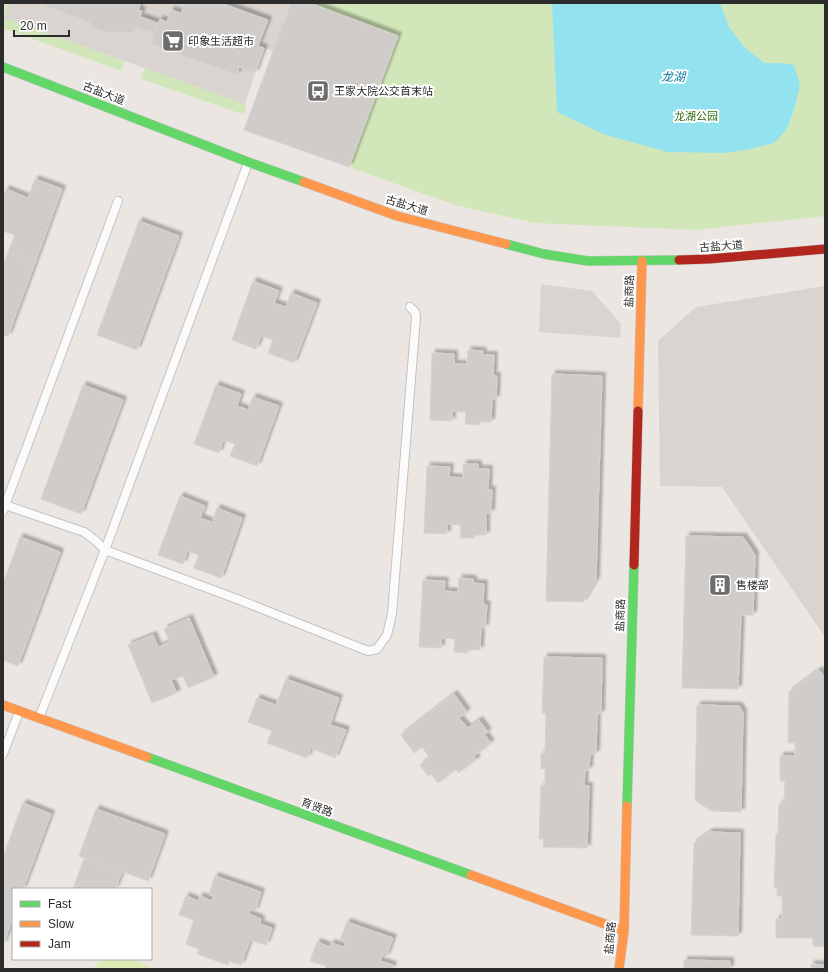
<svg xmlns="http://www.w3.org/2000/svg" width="828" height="972" viewBox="0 0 828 972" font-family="Arial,'Noto Sans SC',sans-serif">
<defs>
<filter id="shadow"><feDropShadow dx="3.5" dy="-3.5" stdDeviation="1" flood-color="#0004"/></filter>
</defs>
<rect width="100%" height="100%" fill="#ebe6e2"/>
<g fill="#d2e7b9">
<path d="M3,3H9L4,18L124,61L121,71L3,28Z"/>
<path d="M306,3H825V216L696,230L535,223L455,205L349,167L398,36Z"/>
<path d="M145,68L245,104L246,108L245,112L242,114L141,79Z"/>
</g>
<path fill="#deebb7" d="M100,959H136L151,969H94Z"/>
<g fill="#d9d4d0">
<path d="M9,3H44L43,5L90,22L89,26L111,34L113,29L126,34L129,28L135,30L137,27L155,33L151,44L236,75L239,67L255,73L245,104L4,18Z"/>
<path d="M141,3H185L181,13L171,10L167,22L160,19L158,23L141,17L142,11L138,10Z"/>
<path d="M221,3H291L273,51L258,46L267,20Z"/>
<path d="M541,284L592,291L621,324L620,338L539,332Z"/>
<path d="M825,286V637L722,487L660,486L658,341L696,307Z"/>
</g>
<path fill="#93e2ef" d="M552,3H720L729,27L744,47L764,63H780L794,65L800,85L795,106L787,129L774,143L746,150L722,153L668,152L603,134L557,112Z"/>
<g fill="#d0ccc9" stroke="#d6d2ce" filter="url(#shadow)">
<path d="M44,3H141L138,10L142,11L135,30L129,28L126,34L113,29L111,34L89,26L90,22L43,5Z"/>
<path d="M185,3H221L268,20L258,46L264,48L255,73L239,67L237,75L151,44L160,19L167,22L171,10L181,13Z"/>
<path d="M291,3H310L398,36L349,167L244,130Z"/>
<path d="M141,17L158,23L155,33L137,27Z"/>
<path d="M35,179L62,189L35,263L8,253L15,235L3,231V197L6,189L28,198Z"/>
<path d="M139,221L179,236L137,350L97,335Z"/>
<path d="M8,253L35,263L8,336L3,335V266Z"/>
<path d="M253,281L279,291L274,303L286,307L291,293L317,303L294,363L268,353L273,340L261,336L256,349L232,340Z"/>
<path d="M468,350L483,351L482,355H494L493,376H497L496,399H492L491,422H479V425L465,424L466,412L452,411V421L430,420L432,353L454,354V364H467Z"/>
<path d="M552,374L602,376L596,580L583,602L546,601Z"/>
<path d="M83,385L123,400L81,514L41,499Z"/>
<path d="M216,385L241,394L237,406L248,410L253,397L279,406L257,466L230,456L235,444L223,440L219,453L194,444Z"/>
<path d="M463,464H478V469H489L488,490H492L491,513H486V535H474V538H460L461,525L447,524V534L424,533L427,466L450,467L449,477L463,478Z"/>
<path d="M180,496L205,506L200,518L212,522L217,508L242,518L221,578L194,568L199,555L187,551L183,564L158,555Z"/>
<path d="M686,536L743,537L755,555L753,615H741L738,689L682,688Z"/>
<path d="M20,537L60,552L18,666L3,660V584Z"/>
<path d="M459,578L473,579V583L484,584L483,604L487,605L485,628L481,627L480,650L468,649V653L454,652L455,639L441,638V648L419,647L423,580L445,581L444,591L458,592Z"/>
<path d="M189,618L214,677L188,688L183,676L171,680L177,693L152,703L128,645L153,635L158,647L170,642L164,629Z"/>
<path d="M544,657L602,658L601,714H597L596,754H590L589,770H585L584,786H589L587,848L543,847L544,839H539L541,785H545V769H541V753H545L546,713H542Z"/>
<path d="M819,670L825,678V947L813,946V938H776V919H782V896H777V888H774L776,834H778L779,804L784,803L785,781H780V756H795V743H788L789,692Z"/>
<path d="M286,679L339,698L330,725L346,730L335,758L311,748L307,758L267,743L272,731L248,722L257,698L276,705Z"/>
<path d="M454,694L467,712L459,718L468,728L479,720L488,732L484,734L491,743L474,756L477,759L458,773L456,769L438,783L431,774L428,776L420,765L430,758L422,747L414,753L401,735Z"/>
<path d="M697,705L739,706L743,713L741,812L711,811L695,800Z"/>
<path d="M23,803L51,814L23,889H13V917L3,945V857Z"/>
<path d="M96,809L165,834L148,881L79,856Z"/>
<path d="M710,832L740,833L738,936L691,935L694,843Z"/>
<path d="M84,859L122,872L115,889H73Z"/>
<path d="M215,876L261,892L255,911L250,910L249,914L261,919L260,924L272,928L266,945L250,940L241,965L229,961L228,965L197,954L199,949L186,944L194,920L179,915L186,896L198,901L200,896L212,901L214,896L209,894Z"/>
<path d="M347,922L393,938L386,957L382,956L380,961L393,965L392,969H325L326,966L310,961L317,942L330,947L331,943L344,947L346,942L340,940Z"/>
<path d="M684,960L730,961V969H684Z"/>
<path d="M811,964L825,965V969H811Z"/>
</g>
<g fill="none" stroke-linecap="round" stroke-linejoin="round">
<g stroke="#c4c3c3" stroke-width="10">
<g id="lane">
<path d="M248,163L105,550L237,599L368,651L377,649L387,635L392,614L416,317L415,312L410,307"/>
<path d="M5,505L84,532L96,541L105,550L39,718"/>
<path d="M3,511L118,201"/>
<path d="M3,754L19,712"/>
</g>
</g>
<g stroke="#c4c3c3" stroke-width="10">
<g id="fast">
<path d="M3,67L248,162L304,182"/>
<path d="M506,244L544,254L588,261L679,260"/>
<path d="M147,757L471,875"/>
<path d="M627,806L634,565"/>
</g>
</g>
<g stroke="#c4c3c3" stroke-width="10">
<g id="slow">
<path d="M304,182L397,216L506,244"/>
<path d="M638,411L642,261"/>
<path d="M3,705L147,757"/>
<path d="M471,875L624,931"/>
<path d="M619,969L624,931L627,806"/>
</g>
</g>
<g stroke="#c4c3c3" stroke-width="10">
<g id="jam">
<path d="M679,260L709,259L825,249"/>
<path d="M634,565L638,411"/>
</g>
</g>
<use href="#lane" stroke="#fcfbfb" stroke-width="8"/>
<use href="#fast" stroke="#63d668" stroke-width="9"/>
<use href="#slow" stroke="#ff974d" stroke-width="9"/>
<use href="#jam" stroke="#b3261e" stroke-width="9"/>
</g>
<defs>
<g id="supermarket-square" transform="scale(1.15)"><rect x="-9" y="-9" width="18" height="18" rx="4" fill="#6f6d6c" stroke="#fff"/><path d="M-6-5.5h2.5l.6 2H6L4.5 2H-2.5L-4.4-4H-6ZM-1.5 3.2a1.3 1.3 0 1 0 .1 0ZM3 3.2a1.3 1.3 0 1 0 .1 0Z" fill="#fff"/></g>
<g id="bus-square" transform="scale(1.15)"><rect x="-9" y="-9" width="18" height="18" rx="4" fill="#6f6d6c" stroke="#fff"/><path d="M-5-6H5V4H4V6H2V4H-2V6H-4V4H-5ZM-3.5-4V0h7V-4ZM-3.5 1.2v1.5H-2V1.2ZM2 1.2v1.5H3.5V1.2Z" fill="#fff"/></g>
<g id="building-square" transform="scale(1.15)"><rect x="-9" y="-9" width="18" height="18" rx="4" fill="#6f6d6c" stroke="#fff"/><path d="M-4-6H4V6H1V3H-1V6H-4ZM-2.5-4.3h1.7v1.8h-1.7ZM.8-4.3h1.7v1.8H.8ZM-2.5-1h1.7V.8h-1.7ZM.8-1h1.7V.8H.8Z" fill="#fff"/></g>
</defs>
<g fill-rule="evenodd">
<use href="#supermarket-square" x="173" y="41"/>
<use href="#bus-square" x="318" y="91"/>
<use href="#building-square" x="720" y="585"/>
</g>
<g text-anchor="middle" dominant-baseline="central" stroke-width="4" stroke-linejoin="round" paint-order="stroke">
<g font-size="11" fill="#2c2c2c" stroke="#fff" text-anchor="start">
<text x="188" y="41">印象生活超市</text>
<text x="334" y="91">王家大院公交首末站</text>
<text x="736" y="585">售楼部</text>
</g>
<g font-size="11" fill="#2c2c2c" stroke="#fff">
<text transform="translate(104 93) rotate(21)">古盐大道</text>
<text transform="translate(407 205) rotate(17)">古盐大道</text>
<text transform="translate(721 246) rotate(-4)">古盐大道</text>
<text transform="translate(629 291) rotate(-88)">盐商路</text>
<text transform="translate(620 615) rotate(-88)">盐商路</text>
<text transform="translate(317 807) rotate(20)">育贤路</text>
<text transform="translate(610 938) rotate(-85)">盐商路</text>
</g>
<g font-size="11" fill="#346f17" stroke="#fff">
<text x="696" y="116">龙湖公园</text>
</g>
<g font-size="12" font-style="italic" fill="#077ca0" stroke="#fff">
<text x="673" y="77">龙湖</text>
</g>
</g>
<rect width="828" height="972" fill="none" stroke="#2c2c2c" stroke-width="8"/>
<rect x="12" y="888" width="140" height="72" fill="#ffffff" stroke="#ababab"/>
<rect x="20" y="901" width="20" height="6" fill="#63d668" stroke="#ababab"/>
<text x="48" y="908" font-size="12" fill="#2c2c2c">Fast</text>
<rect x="20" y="921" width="20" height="6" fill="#ff974d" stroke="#ababab"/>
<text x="48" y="928" font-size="12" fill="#2c2c2c">Slow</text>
<rect x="20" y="941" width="20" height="6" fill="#b3261e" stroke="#ababab"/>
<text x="48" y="948" font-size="12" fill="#2c2c2c">Jam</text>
<path d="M14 30v6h55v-6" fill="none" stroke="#2c2c2c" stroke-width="2"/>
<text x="20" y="30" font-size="12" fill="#2c2c2c" stroke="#ffffff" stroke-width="3" paint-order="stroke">20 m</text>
</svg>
